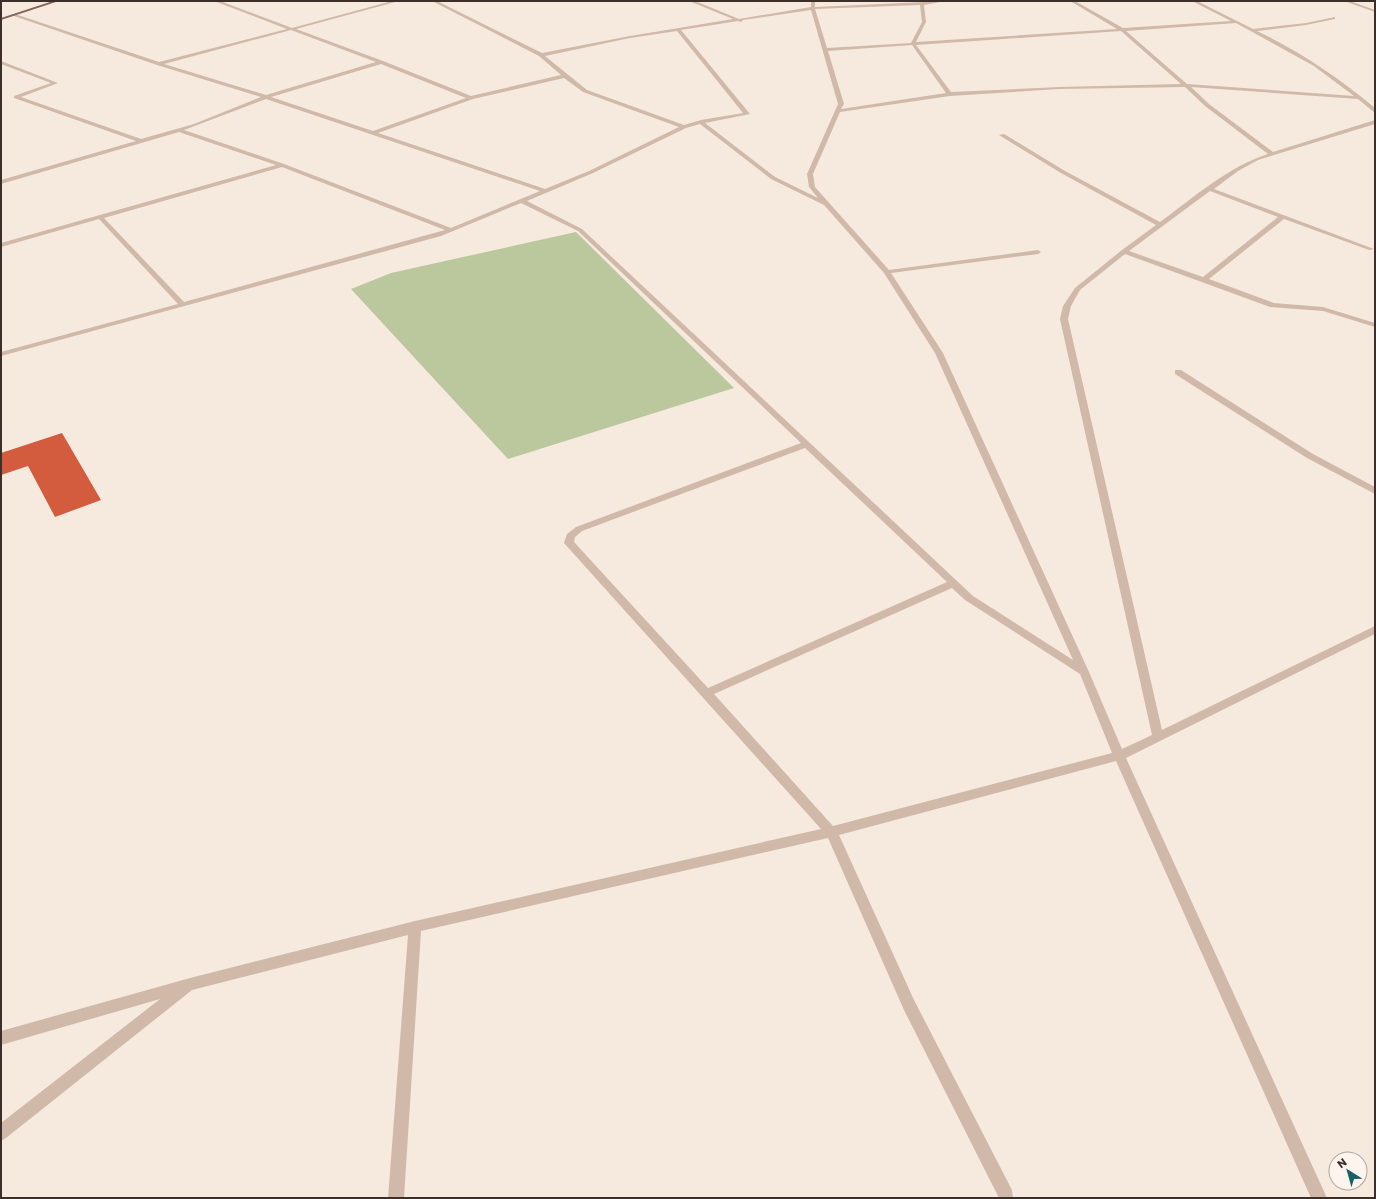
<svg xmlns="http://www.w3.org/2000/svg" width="1376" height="1199" viewBox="0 0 1376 1199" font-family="Poppins,sans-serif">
<rect width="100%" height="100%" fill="#f6eadf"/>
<path fill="#bbc79c" d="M576,232L734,388L508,459L351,289L391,273Z"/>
<path fill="#d35c3f" d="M62,433L101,500L55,517L28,466L1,475V453Z"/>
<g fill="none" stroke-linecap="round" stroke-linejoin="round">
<g fill="#d0b9a9" fill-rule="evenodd">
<path d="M214,1H220L292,28L392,1H399L296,29L383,61L471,96L561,75L539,56L432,1H437L542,53L630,36L733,19L689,1H695L739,19L811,7V1H815V7L946,1L924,5L926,22L916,42L1117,29L1070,1H1075L1123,28L1231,21L1192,1H1197L1253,29L1306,23L1335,17V19L1306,25L1257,31C1300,52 1338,77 1375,108V113L1358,99L1191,87L1209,104L1273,152L1375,120V124L1258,160L1238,171L1214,189L1374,249L1369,250L1284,219L1209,279L1274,303L1323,307L1375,323V327L1323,311L1270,307L1125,254L1080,290L1071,306L1068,319L1162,730L1375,626V634L1126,758L1327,1198H1311L1116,761L839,835L914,1000L1012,1190L1013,1198H999L904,1010L828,838L421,931L404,1198H388L408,935L192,990L6,1138L1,1141V1123L160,999L1,1045V1031L190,978L415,921L821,829L564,543L567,534L576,527L801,443L578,231L521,203L441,236L1,356V352L178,304L99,219L1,247V243L276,165L179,132L1,184V180L136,141L14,98V96L51,83L1,64V61L58,83L21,97L141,139L194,124L261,97L157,65L11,15L15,14L159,62L287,29ZM920,5L922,22L911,43L827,48L815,9ZM811,10L838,104L807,174L809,187L818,198L775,177L705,123L750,114L681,30L738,21L741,22L743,20ZM1236,23L1314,66L1354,96L1187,84L1126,31ZM291,30L376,62L266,95L164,64ZM677,31L743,113L701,120L684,125L587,90L545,56L630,38ZM1121,31L1181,84L1059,87L951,92L916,45ZM912,45L946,93L841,109L844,104L828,51ZM381,64L466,98L373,131L271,97ZM564,78L583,92L679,127L589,171L545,189L378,133L473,99ZM1185,87L1205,106L1268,154C1229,166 1193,198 1160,222L1065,171L1004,134L999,135L1061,173L1156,225L1122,250L1075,288L1063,306L1060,319L1152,735L1122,749L1089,672L943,353L891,273L1038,254L1041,252L1038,250L889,270L815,187L813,174L840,112L950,96L1059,89ZM266,99L540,191L451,228L284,164L184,130ZM700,124L771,179L824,205L884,273L935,353L1073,660L973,596L582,229L527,201L593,173L686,128ZM282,167L445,230L184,302L104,218ZM1210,191L1278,217L1203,277L1129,251ZM805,448L947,582L708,688L574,542L575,537L582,531ZM952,588L965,600L1080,674L1112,753L833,826L714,694Z"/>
<path d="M1344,1H1350L1375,10V12Z"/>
<path d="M1175,370H1181L1313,454L1375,487V494L1307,458L1175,374Z"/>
</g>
<path fill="#806459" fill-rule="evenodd" d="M53,1H59L1,20V18Z"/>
</g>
<rect width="1376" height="1199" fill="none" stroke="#3c2e29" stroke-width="4"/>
<g transform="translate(1348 1171) rotate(323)"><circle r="19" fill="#fcf4ed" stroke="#afa59f"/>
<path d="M0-3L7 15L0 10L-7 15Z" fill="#196264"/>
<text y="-6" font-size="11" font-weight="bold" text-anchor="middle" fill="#3c2e29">N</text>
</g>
</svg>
